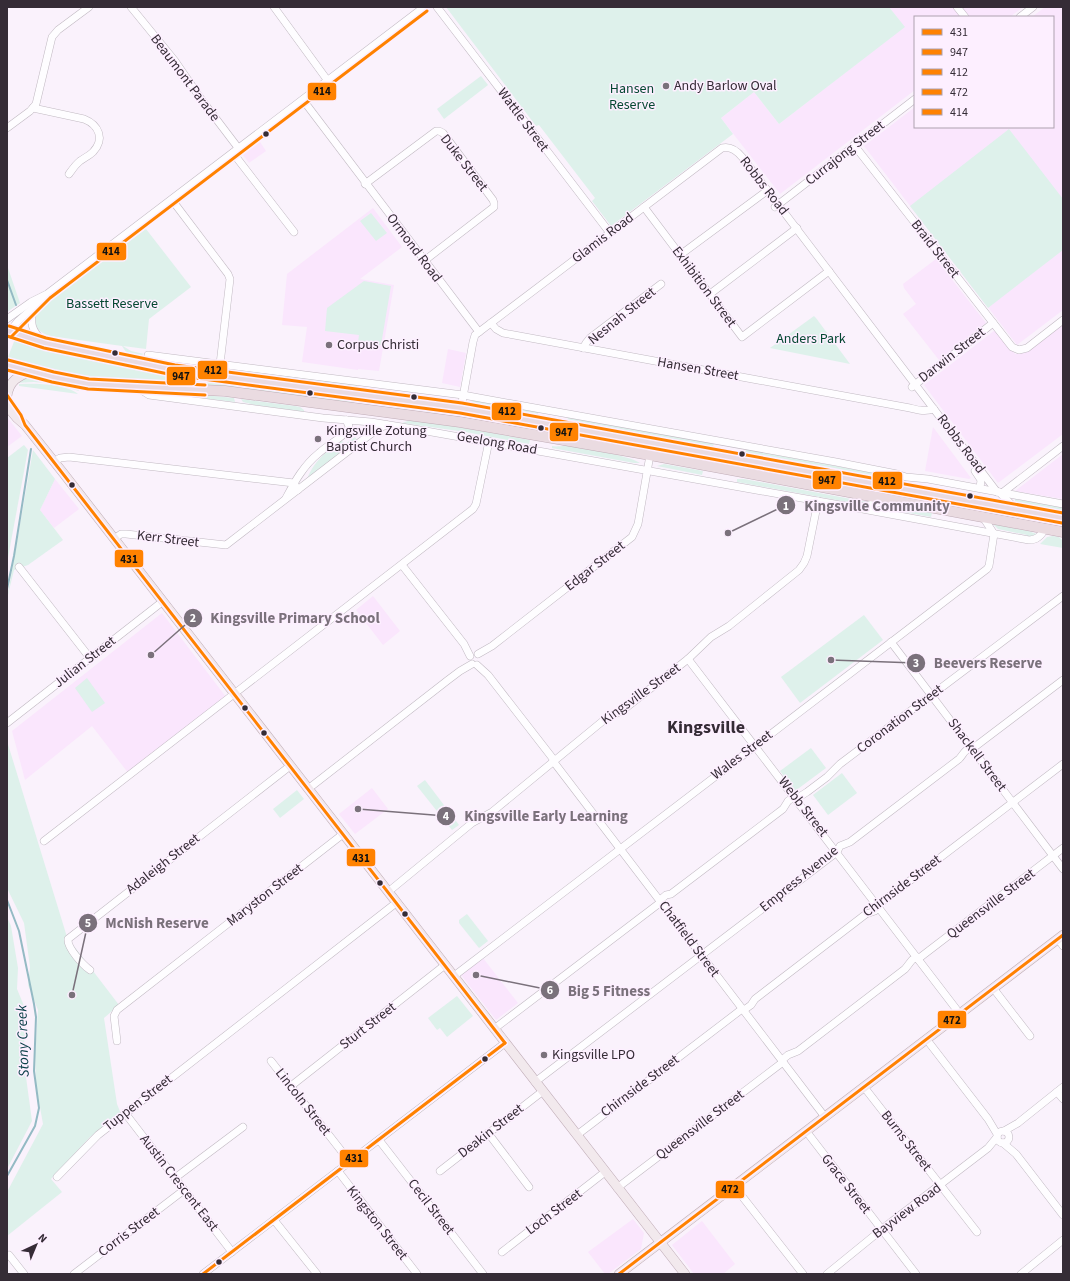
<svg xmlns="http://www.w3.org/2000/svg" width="1070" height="1281" viewBox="0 0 1070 1281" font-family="'Source Sans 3',sans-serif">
<rect width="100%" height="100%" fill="#faf2fc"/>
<g fill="#fae6fd">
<path d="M889,7H1023L1010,17H915V90L780,194L721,118L754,92L779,124L904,27Z"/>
<path d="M1045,7H1063V310L1017,345L864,146L915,107V127H1053V17H1032Z"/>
<path d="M260,142L266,151L249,163L243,155Z"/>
<path d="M373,208L402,247L360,279L394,285L379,371L358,369V370L302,362L307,327L282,325L287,274Z"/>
<path d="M936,259L986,323L939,360L903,314L916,304L904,288L903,284Z"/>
<path d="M1063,324V434L998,483L924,385L995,330L1015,354L1025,353Z"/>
<path d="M448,349L466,353L460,387L442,383Z"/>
<path d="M7,417L22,436L7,447Z"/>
<path d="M933,427L971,478L969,479L925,471Z"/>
<path d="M1063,454V499L1015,491Z"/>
<path d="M55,479L79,509L54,528L40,510Z"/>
<path d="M373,596L400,631L383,645L356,610Z"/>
<path d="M162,613L226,697L129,774L92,726L25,780L12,731Z"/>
<path d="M372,788L388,809L355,834L339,814Z"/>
<path d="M483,958L518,1003L496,1020L461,975Z"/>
<path d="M633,1219L644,1233L641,1249L608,1274H605L588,1252Z"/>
<path d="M702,1221L735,1264L723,1274H694L672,1245Z"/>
</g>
<g fill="#def1eb">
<path d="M446,7H889L905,27L779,124L754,92L721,118L733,134L611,226L592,201L595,198L539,125L536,126Z"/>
<path d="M481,76L488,85L444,119L437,109Z"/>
<path d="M1009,129L1063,199V250L988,308L910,206Z"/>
<path d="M371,213L387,233L376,241L360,221Z"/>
<path d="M146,229L191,287L149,319L146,349L123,346L131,351L144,354L136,357L128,355L122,346L50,336C34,331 29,319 41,307Z"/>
<path d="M7,265L20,303L7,312Z"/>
<path d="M364,281L391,286L381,345L358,342L359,335L325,331L327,308Z"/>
<path d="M814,316L816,318L850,364L770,348Z"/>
<path d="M15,339C46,349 76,355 108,362C152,371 193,379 238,384L236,388L191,384L139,382L99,379L60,372L8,360V357Z"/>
<path d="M147,358L357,385V388C286,380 215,374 146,359Z"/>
<path d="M26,377H29L78,387L79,391L55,384L34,382L16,383Z"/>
<path d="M19,384C36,383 66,384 78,394L19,386Z"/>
<path d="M250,387L356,399V400L353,403L246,389Z"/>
<path d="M184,393L234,398L235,402L185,396L183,395Z"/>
<path d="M241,399L295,406L300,407L304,410V412L255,405L243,402Z"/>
<path d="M475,400L538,412V415H531L483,406L471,401Z"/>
<path d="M393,403L451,411V412L436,413L393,407L392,405Z"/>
<path d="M568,417L714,443L713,447H707L572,422L567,421Z"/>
<path d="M408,421H417L464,428L530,440L529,444L466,432L402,423Z"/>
<path d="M526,424L586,435L599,439L598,441L542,431L525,427Z"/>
<path d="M355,437L357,440L307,479C313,462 327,451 341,440L345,444Z"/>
<path d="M24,445L28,450L7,563V458Z"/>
<path d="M552,446C556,447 560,446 565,446C577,446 631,456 640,463H634L552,448Z"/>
<path d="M746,449L900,478L901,479L892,480L883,479L745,454Z"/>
<path d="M33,450L55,479L40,510L63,540L28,565L14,570L7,599Z"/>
<path d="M663,451H673L896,492L901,494L899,496L660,452Z"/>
<path d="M664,464L703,471L702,475L657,466Z"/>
<path d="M737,479H744L867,502L860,503H853L737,482Z"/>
<path d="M1015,499L1063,507V512L1025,505L1015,501Z"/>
<path d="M885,505L930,512L932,513L931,517L875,507Z"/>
<path d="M993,524L1028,531L1037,534L1031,537H1027V535L998,529Z"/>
<path d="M1053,536L1059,537L1062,540L1063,548L1040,544L1047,537Z"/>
<path d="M864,615L883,640L800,703L781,677Z"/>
<path d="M87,678L105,703L92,712L75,688Z"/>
<path d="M7,741L67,937L119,1005L104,1018L117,1104L121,1114L90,1137L51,1179L62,1192L7,1236V1192L43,1124L36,1085L35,1055L38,1010L28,985L30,967L24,923L7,888Z"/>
<path d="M811,748L826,768L795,791L780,771Z"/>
<path d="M842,773L857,793L828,815L813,795Z"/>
<path d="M425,780L459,825L452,830L417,786Z"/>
<path d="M297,790L304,799L280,818L273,809Z"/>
<path d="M467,914L488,941L479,948L459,923V920Z"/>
<path d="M7,917L11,926L18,968L17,989L27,1013L23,1055L32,1121L7,1169Z"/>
<path d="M457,996L473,1016L447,1037L440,1028L437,1030L428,1018Z"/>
</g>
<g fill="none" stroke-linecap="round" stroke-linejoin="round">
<g stroke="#94bac4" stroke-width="2">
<path d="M7,280L16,305"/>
<path d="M7,589L14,556L31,449"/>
<path d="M7,900L19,931L34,1004L36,1017L34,1071L39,1108L35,1126L7,1176"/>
</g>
<g stroke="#c1b9c2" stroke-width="8">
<g id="minor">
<path d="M131,7L175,61L201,99L239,149"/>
<path d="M274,7L328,81"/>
<path d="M437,7L610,233"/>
<path d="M957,7L965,17"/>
<path d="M1020,17L1033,7"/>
<path d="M303,100L479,332L475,335L473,342L461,408"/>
<path d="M33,108L84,119C99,125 105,139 93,152C89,156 84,158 80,161C75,165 72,170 69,174"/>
<path d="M7,128L30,111L36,104L52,37L58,30L89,7"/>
<path d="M854,145L1012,347L1019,350L1027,348L1063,320"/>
<path d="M233,153L294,232"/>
<path d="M365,184L436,131H439L443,133L493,200L494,203V207L424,261"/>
<path d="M172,200L228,274L230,279L220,364"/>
<path d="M644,207L742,337L829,271"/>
<path d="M775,207L915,99"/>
<path d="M680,255L764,193"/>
<path d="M710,294L797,228"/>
<path d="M34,308C29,323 32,331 43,341"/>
<path d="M7,319L31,302L47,294L424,7"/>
<path d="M491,323L496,329L503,333L910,408C918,410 925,412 934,409"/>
<path d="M9,332L18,321L45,297"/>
<path d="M479,332L722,148C730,146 737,151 742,157L997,492"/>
<path d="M583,348L586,343L590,338L661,284"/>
<path d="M148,355L463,395L836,462L897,474L906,477L928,479L1063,504"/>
<path d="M912,387L993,323"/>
<path d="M138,388L149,395L323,418L371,422L426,431L857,508L1029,540C1037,540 1042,535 1045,528"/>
<path d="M54,462L60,458L69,457L294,483L298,490"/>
<path d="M975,471L981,480L980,488"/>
<path d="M999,492L1016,509"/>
<path d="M1002,493L1063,446"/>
<path d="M286,498C295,481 304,465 319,453C328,445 340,439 348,430L349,426L346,420"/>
<path d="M860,507L887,501"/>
<path d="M114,539L121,534H126L226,545L360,442L379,428L387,425"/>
<path d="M402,565L464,644L470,656"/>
<path d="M19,567L90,658"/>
<path d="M891,642L1063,869"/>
<path d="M478,654L492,646L632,537L638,524L650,455"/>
<path d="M688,659L960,1014"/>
<path d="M477,665L488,675L554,760"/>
<path d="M7,723L162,602"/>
<path d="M553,761L825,1117"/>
<path d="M308,789L448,680L460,671L472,664"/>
<path d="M796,799L807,792L827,777L840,764L1063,596"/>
<path d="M44,841L473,509L476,504L489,441"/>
<path d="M388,892L472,823L492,812L604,720L623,710L688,659L711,637L729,626L799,570L804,563L807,556L818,501"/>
<path d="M660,900L666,895L671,894L783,809L788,801L794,797"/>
<path d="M1058,939L1063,946"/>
<path d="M918,959L1063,848"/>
<path d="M90,970C83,965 67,948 68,939L290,766"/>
<path d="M454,976L987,569L989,566L994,534L983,517"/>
<path d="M993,988L1030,1036"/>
<path d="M744,1010L751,1005L755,999L866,914L875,911L878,905L1063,764"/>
<path d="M494,1029L661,902"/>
<path d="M927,1040L988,1119L997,1134"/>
<path d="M117,1041L114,1016L117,1010L343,834"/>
<path d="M782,1060L788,1055L798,1051L905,969L912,960L917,957"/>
<path d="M271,1061L350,1162"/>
<path d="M535,1082L837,852L840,846L850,842L959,759C964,754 964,749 972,749L1063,680"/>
<path d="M291,1086L445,965"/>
<path d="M864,1087L977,1232"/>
<path d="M1057,1092L1063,1099"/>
<path d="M125,1113L232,1252"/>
<path d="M806,1131L916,1274"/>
<path d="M1004,1131L1018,1123L1063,1087"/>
<circle cx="1003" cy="1137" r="6"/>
<path d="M488,1133L529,1187"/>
<path d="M577,1135L742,1009"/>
<path d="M379,1140L483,1274"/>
<path d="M1003,1143L1016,1154L1063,1215"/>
<path d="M338,1171L417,1274"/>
<path d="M440,1171L543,1091"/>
<path d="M57,1177L98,1135L396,903"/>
<path d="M175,1178L243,1127"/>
<path d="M734,1186L803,1274"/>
<path d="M617,1188L783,1062"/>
<path d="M274,1220L317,1274"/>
<path d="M502,1252L605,1172"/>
<path d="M9,1255L24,1274"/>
<path d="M74,1274L184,1190"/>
<path d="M203,1274L505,1043"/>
<path d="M827,1274L886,1226L988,1148L997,1137"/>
<path d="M1021,1274L1063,1240"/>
</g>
</g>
<g stroke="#c0adb7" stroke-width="10">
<g id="major">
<path d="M7,396C9,381 18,376 31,371"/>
<path d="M7,406L17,418L25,425L64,474L685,1274"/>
<path d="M619,1274L1063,935"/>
</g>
</g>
<g stroke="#c0adb7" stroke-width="11">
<g id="highway">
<path d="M7,331L45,343L174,370L461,408L652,442L1063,518"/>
<path d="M7,365L48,376L98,385L225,391L460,422L650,455L1063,532"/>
</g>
</g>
<use href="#minor" stroke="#fefdff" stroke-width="7"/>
<use href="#major" stroke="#f2e9ed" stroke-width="9"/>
<use href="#highway" stroke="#eadbe1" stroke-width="10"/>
<g stroke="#fdefff" stroke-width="6">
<g id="bus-1">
<path d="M7,395L21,415L25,425L505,1043"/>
<path d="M203,1274L505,1043"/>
</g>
</g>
<g stroke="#fdefff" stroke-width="6">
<g id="bus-2">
<path d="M7,336L44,348L173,375L460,413L1062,523"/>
<path d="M7,370L52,382L88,389L205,395"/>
</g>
</g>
<g stroke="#fdefff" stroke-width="6">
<g id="bus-3">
<path d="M9,326L46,338L175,365L462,403L1063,513"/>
<path d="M8,360L54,372L89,379L205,385"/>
</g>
</g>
<g stroke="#fdefff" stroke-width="6">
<path id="bus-4" d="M619,1274L1063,935"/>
</g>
<g stroke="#fdefff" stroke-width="6">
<path id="bus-5" d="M11,337L50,298L427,11"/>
</g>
<use href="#bus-1" stroke="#ff8200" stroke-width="3"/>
<use href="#bus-2" stroke="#ff8200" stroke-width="3"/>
<use href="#bus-3" stroke="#ff8200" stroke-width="3"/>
<use href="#bus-4" stroke="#ff8200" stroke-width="3"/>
<use href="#bus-5" stroke="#ff8200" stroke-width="3"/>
</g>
<g fill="#7a717b" stroke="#fdefff" stroke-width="1.5">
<circle cx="666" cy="86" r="4"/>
<circle cx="329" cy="345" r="4"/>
<circle cx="318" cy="439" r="4"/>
<circle cx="544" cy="1055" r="4"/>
</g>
<g fill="#352c36" stroke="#fdefff" stroke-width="1.5">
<circle cx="266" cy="134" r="3.5"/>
<circle cx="115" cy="353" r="3.5"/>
<circle cx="310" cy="393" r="3.5"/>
<circle cx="414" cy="397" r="3.5"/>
<circle cx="541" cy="428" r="3.5"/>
<circle cx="742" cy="454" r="3.5"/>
<circle cx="72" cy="485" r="3.5"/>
<circle cx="970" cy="496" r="3.5"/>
<circle cx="245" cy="708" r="3.5"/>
<circle cx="264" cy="733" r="3.5"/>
<circle cx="380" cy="883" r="3.5"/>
<circle cx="405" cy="914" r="3.5"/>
<circle cx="485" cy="1059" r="3.5"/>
<circle cx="219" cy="1262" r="3.5"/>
</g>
<g text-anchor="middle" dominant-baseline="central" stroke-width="3" stroke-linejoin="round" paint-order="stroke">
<g font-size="14" fill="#352c36" stroke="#fdefff">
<text transform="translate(185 78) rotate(53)">Beaumont Parade</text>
<text transform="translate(523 120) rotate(53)">Wattle Street</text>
<text transform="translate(845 153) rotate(-38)">Currajong Street</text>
<text transform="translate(464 163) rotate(52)">Duke Street</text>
<text transform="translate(764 186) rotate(52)">Robbs Road</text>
<text transform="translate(603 238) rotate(-37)">Glamis Road</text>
<text transform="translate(414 248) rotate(53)">Ormond Road</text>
<text transform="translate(935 249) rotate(52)">Braid Street</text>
<text transform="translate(704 287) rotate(53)">Exhibition Street</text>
<text transform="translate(622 316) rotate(-39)">Nesnah Street</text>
<text transform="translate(952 355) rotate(-38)">Darwin Street</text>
<text transform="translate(698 369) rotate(10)">Hansen Street</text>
<text transform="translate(497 443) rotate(10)">Geelong Road</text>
<text transform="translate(961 444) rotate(53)">Robbs Road</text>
<text transform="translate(168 539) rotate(7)">Kerr Street</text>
<text transform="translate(595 566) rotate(-38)">Edgar Street</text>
<text transform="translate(85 662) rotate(-38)">Julian Street</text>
<text transform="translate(641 694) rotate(-36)">Kingsville Street</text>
<text transform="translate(900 719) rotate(-37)">Coronation Street</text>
<text transform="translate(742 755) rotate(-37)">Wales Street</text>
<text transform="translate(977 755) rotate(53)">Shackell Street</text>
<text transform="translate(803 807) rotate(52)">Webb Street</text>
<text transform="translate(163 864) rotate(-38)">Adaleigh Street</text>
<text transform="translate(799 879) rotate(-39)">Empress Avenue</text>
<text transform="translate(902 886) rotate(-37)">Chirnside Street</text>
<text transform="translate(265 895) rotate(-38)">Maryston Street</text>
<text transform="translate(991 904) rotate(-37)">Queensville Street</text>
<text transform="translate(689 939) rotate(53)">Chatfield Street</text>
<text transform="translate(368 1026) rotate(-38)">Sturt Street</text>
<text transform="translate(640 1086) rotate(-37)">Chirnside Street</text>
<text transform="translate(303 1102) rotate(52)">Lincoln Street</text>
<text transform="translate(138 1103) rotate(-38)">Tuppen Street</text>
<text transform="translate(700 1125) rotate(-37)">Queensville Street</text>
<text transform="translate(491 1131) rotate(-38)">Deakin Street</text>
<text transform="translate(906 1141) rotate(52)">Burns Street</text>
<text transform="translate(179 1183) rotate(52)">Austin Crescent East</text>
<text transform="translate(846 1184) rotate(52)">Grace Street</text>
<text transform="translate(431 1207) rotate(52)">Cecil Street</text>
<text transform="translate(907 1211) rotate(-37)">Bayview Road</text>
<text transform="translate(554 1212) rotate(-37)">Loch Street</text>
<text transform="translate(377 1223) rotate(52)">Kingston Street</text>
<text transform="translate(129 1232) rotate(-37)">Corris Street</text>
</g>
<g font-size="14" fill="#352c36" stroke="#fdefff" text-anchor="start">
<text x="674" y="86">Andy Barlow Oval</text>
<text x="337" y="345">Corpus Christi</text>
<text x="326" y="431">Kingsville Zotung<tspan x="326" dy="16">Baptist Church</tspan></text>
<text x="552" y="1055">Kingsville LPO</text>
</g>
<g font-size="14" fill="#054832" stroke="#fdefff">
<text x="632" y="89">Hansen<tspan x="632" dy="16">Reserve</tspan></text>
<text x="112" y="304">Bassett Reserve</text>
<text x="811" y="339">Anders Park</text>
</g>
<g font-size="15" font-style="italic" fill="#0b4149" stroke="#fdefff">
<text transform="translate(23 1041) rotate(-92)">Stony Creek</text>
</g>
<g font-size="18" font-weight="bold" fill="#352c36" stroke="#fdefff">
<text x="706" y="727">Kingsville</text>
</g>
</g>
<path fill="none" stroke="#7a717b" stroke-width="1.5" d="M728 533L786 505M151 655L193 618M831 660L916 663M358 809L446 816M72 995L88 923M476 975L550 990"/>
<g fill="#7a717b" stroke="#fdefff" stroke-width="1.5">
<circle cx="728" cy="533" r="4"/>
<circle cx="151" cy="655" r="4"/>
<circle cx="831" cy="660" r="4"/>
<circle cx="358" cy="809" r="4"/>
<circle cx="72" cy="995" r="4"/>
<circle cx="476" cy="975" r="4"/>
<circle cx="786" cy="505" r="10"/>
<circle cx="193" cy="618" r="10"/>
<circle cx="916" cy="663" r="10"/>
<circle cx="446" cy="816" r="10"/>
<circle cx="88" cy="923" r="10"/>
<circle cx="550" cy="990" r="10"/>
</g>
<g font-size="12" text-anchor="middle" font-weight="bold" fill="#fff">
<text x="786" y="510">1</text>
<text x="193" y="622">2</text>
<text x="916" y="667">3</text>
<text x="446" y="820">4</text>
<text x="88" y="927">5</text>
<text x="550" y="994">6</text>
</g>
<g font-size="15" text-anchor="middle" font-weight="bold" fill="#7a717b" stroke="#fdefff" stroke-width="3" stroke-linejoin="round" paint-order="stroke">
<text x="877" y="511">Kingsville Community</text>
<text x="295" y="623">Kingsville Primary School</text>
<text x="988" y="668">Beevers Reserve</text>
<text x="546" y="821">Kingsville Early Learning</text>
<text x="157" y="928">McNish Reserve</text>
<text x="609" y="996">Big 5 Fitness</text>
</g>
<g stroke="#fdefff" stroke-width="1.5">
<rect x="307" y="82" width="30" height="19" rx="4" fill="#ff8200"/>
<rect x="96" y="242" width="31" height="19" rx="4" fill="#ff8200"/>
<rect x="197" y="360" width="31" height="20" rx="4" fill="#ff8200"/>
<rect x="166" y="366" width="30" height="20" rx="4" fill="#ff8200"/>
<rect x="491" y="402" width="31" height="19" rx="4" fill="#ff8200"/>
<rect x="549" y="422" width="30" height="20" rx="4" fill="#ff8200"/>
<rect x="812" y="470" width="30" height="20" rx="4" fill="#ff8200"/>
<rect x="872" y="471" width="31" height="19" rx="4" fill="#ff8200"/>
<rect x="114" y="549" width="30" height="19" rx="4" fill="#ff8200"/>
<rect x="346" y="848" width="30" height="19" rx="4" fill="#ff8200"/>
<rect x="937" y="1010" width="30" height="19" rx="4" fill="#ff8200"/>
<rect x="339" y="1149" width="30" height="19" rx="4" fill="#ff8200"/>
<rect x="715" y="1180" width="30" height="19" rx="4" fill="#ff8200"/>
</g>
<g font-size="11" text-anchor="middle" font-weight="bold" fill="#111">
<text x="322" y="95">414</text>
<text x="111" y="255">414</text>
<text x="213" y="374">412</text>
<text x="181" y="380">947</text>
<text x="507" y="415">412</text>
<text x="564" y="436">947</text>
<text x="827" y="484">947</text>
<text x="887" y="485">412</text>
<text x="129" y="563">431</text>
<text x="361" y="862">431</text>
<text x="952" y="1024">472</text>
<text x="354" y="1162">431</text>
<text x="730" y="1193">472</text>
</g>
<rect width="1070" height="1281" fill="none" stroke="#352c36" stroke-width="16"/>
<rect x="914" y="16" width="140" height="112" fill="#fdefff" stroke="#ada1af"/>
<rect x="922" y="29" width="20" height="6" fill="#ff8200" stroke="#ada1af"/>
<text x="950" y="36" font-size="12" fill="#352c36">431</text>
<rect x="922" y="49" width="20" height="6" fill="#ff8200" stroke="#ada1af"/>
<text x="950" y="56" font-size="12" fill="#352c36">947</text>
<rect x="922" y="69" width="20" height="6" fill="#ff8200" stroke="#ada1af"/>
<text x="950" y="76" font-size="12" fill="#352c36">412</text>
<rect x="922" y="89" width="20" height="6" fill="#ff8200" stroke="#ada1af"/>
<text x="950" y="96" font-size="12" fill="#352c36">472</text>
<rect x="922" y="109" width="20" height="6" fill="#ff8200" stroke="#ada1af"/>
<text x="950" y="116" font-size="12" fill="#352c36">414</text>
<g transform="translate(36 1245) rotate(44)" stroke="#fdefff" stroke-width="3" paint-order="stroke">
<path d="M0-3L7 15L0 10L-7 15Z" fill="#352c36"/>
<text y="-6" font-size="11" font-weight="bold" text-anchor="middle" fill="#352c36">N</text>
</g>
</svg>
